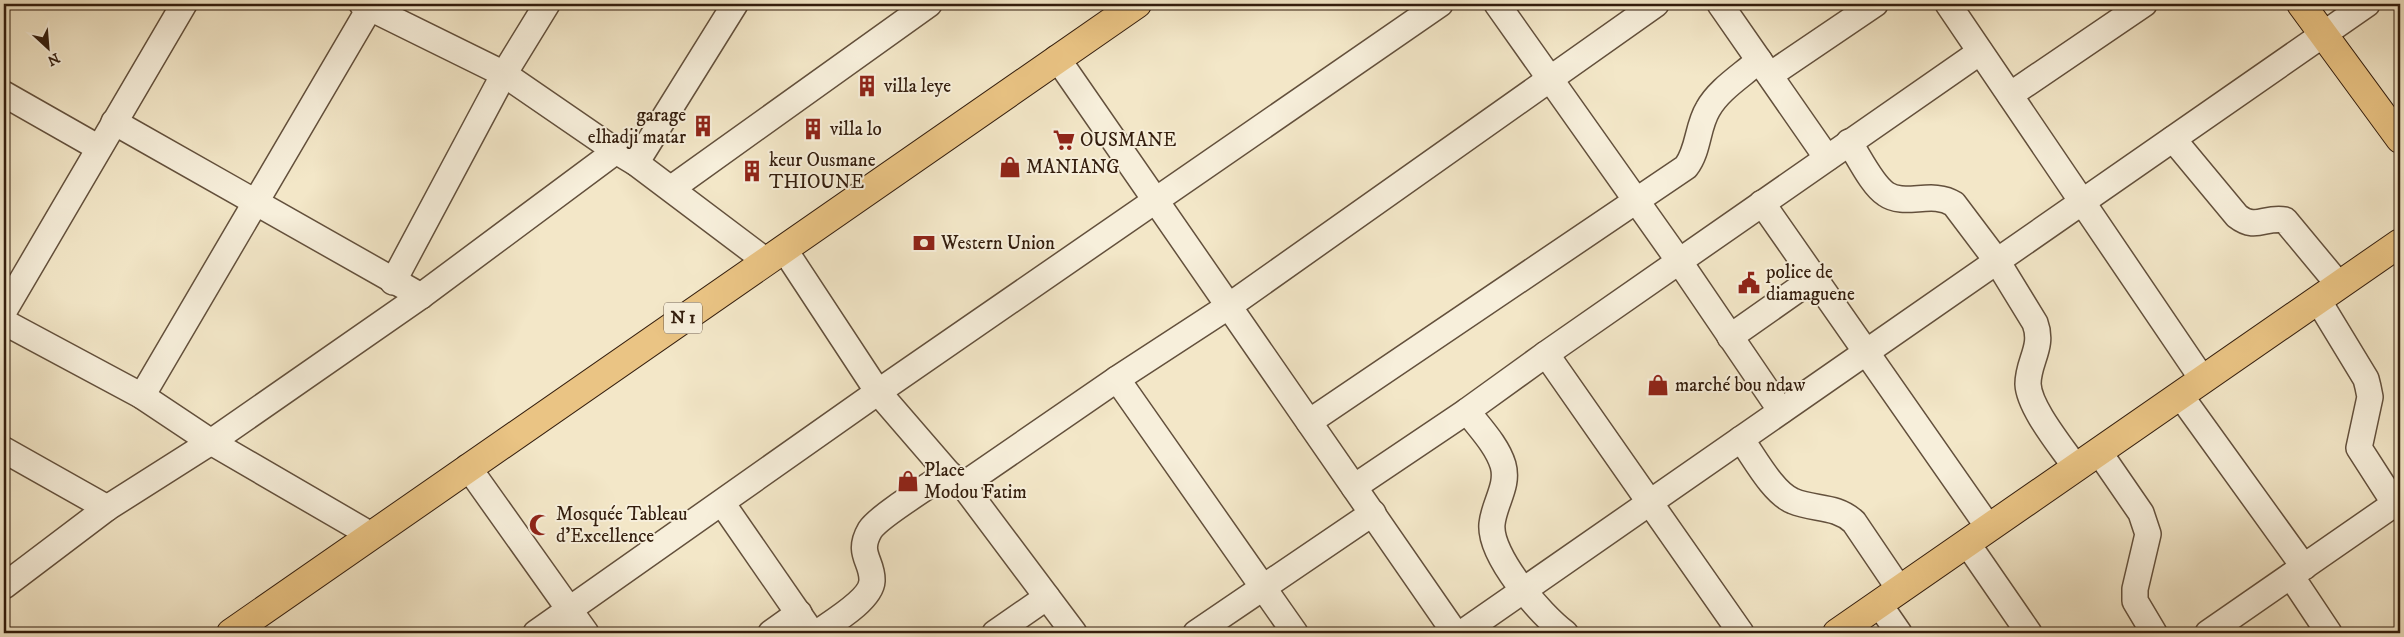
<svg xmlns="http://www.w3.org/2000/svg" width="2404" height="637" viewBox="0 0 2404 637" font-family="'IM FELL DW Pica',serif">
<rect width="100%" height="100%" fill="#f3e7c8"/>
<filter id="stains"><feTurbulence type="fractalNoise" baseFrequency=".004" numOctaves="4"/><feColorMatrix values="0 0 0 0 .2 0 0 0 0 .09 0 0 0 0 .02 0 0 0 .5 -.17"/></filter>
<radialGradient id="worn" r=".72"><stop offset=".6" stop-color="#630" stop-opacity="0"/><stop offset="1" stop-color="#630" stop-opacity=".3"/></radialGradient>
<g fill="none" stroke-linecap="round" stroke-linejoin="round">
<g stroke="#63503c" stroke-width="28">
<g id="minor">
<path d="M362,4L504,74L616,151L636,163L766,261"/>
<path d="M1497,4L1679,261L1781,411"/>
<path d="M1720,4L1827,158"/>
<path d="M1948,4L2203,380"/>
<path d="M1057,58L1455,633"/>
<path d="M1770,75L1875,4"/>
<path d="M4,94L99,148"/>
<path d="M2010,95L2144,4"/>
<path d="M114,122L421,296"/>
<path d="M2173,139L2237,216C2256,231 2265,216 2285,220L2339,285"/>
<path d="M1849,142C1859,157 1872,185 1886,194C1904,207 1933,190 1954,204L1997,261L2035,323C2044,347 2028,361 2028,384C2029,408 2062,447 2076,468"/>
<path d="M636,163L735,4"/>
<path d="M672,188L929,4"/>
<path d="M1762,203L1989,528"/>
<path d="M784,249L878,392L948,473L963,485L1074,633"/>
<path d="M393,282L504,74L547,4"/>
<path d="M2318,300L2366,379L2368,387L2370,397L2359,448L2395,504"/>
<path d="M4,311L184,4"/>
<path d="M4,322L142,396L211,442L371,535"/>
<path d="M1730,337L1814,278"/>
<path d="M1546,354L1741,633"/>
<path d="M1117,379L1295,633"/>
<path d="M2180,395L2304,567"/>
<path d="M142,396L372,4"/>
<path d="M1467,411C1479,427 1497,445 1503,465C1509,486 1494,503 1492,524C1489,556 1541,615 1565,633"/>
<path d="M1309,422L1686,167C1699,150 1697,127 1708,109C1719,89 1743,75 1759,60"/>
<path d="M1741,439C1754,457 1773,493 1793,501C1814,510 1836,505 1854,522L1900,590"/>
<path d="M4,450L107,508"/>
<path d="M2099,452L2141,513L2148,534L2135,589V601L2154,633"/>
<path d="M468,467L586,633"/>
<path d="M963,485L1117,379L1229,306L1656,4"/>
<path d="M1354,487L1467,411L1546,354L1980,52"/>
<path d="M722,503L812,633"/>
<path d="M1967,543L2029,633"/>
<path d="M2291,576L2329,633"/>
<path d="M4,586L107,508L211,442L421,296L616,151"/>
<path d="M1879,604L1899,633"/>
<path d="M536,633L878,392L1440,4"/>
<path d="M771,633L799,613"/>
<path d="M817,633C831,623 871,600 872,581C873,561 856,554 870,530C879,516 932,484 948,473"/>
<path d="M995,633L1047,597"/>
<path d="M1196,633L1373,513"/>
<path d="M1462,633L2367,4"/>
<path d="M2208,633L2400,500"/>
</g>
</g>
<g stroke="#331d0d" stroke-width="30">
<g id="major">
<path d="M2301,4L2400,139"/>
<path d="M1837,633L2400,243"/>
</g>
</g>
<g stroke="#331d0d" stroke-width="30">
<path id="highway" d="M231,633L1137,4"/>
</g>
<use href="#minor" stroke="#f7efdb" stroke-width="25"/>
<use href="#major" stroke="#eac484" stroke-width="28"/>
<use href="#highway" stroke="#eac484" stroke-width="28"/>
</g>
<defs>
<g id="building-bare" transform="scale(1.725)"><path d="M-4-6H4V6H1V3H-1V6H-4ZM-2.5-4.3h1.7v1.8h-1.7ZM.8-4.3h1.7v1.8H.8ZM-2.5-1h1.7V.8h-1.7ZM.8-1h1.7V.8H.8Z" fill="#8f2418" stroke="#f7efdb" stroke-width="2.5" paint-order="stroke"/></g>
<g id="supermarket-bare" transform="scale(1.725)"><path d="M-6-5.5h2.5l.6 2H6L4.5 2H-2.5L-4.4-4H-6ZM-1.5 3.2a1.3 1.3 0 1 0 .1 0ZM3 3.2a1.3 1.3 0 1 0 .1 0Z" fill="#8f2418" stroke="#f7efdb" stroke-width="2.5" paint-order="stroke"/></g>
<g id="shop-bare" transform="scale(1.725)"><path d="M-5-2.5h2.3a2.7 3.5 0 0 1 5.4 0H5L5.5 6h-11ZM-1.5-2.5h3a1.5 2.3 0 0 0-3 0Z" fill="#8f2418" stroke="#f7efdb" stroke-width="2.5" paint-order="stroke"/></g>
<g id="bank-bare" transform="scale(1.725)"><path d="M-6-4H6V4H-6ZM0-2.3a2.3 2.3 0 1 0 0 4.6a2.3 2.3 0 1 0 0-4.6Z" fill="#8f2418" stroke="#f7efdb" stroke-width="2.5" paint-order="stroke"/></g>
<g id="civic-bare" transform="scale(1.725)"><path d="M-.6-6.5H3V-4.5H.6V-3L4-1V1h2V6H-6V1h2V-1L-.6-3ZM-1.2 2.5V6h2.4V2.5Z" fill="#8f2418" stroke="#f7efdb" stroke-width="2.5" paint-order="stroke"/></g>
<g id="mosque-bare" transform="scale(1.725)"><path d="M3.5-4.9A6 6 0 1 0 3.5 4.9A5 5 0 1 1 3.5-4.9Z" fill="#8f2418" stroke="#f7efdb" stroke-width="2.5" paint-order="stroke"/></g>
</defs>
<g fill-rule="evenodd">
<use href="#building-bare" x="867" y="86"/>
<use href="#building-bare" x="703" y="126"/>
<use href="#building-bare" x="813" y="129"/>
<use href="#supermarket-bare" x="1064" y="140"/>
<use href="#shop-bare" x="1010" y="167"/>
<use href="#building-bare" x="752" y="171"/>
<use href="#bank-bare" x="924" y="243"/>
<use href="#civic-bare" x="1749" y="283"/>
<use href="#shop-bare" x="1658" y="385"/>
<use href="#shop-bare" x="908" y="481"/>
<use href="#mosque-bare" x="540" y="525"/>
</g>
<g text-anchor="middle" dominant-baseline="central" stroke-width="4" stroke-linejoin="round" paint-order="stroke">
<rect fill="#f7efdb" stroke="#6e5c4b" stroke-width="1" x="664" y="302.5" width="38" height="31" rx="4"/>
<g font-size="18" font-weight="bold" fill="#331d0d">
<text x="683" y="318">N 1</text>
</g>
<g font-size="19" fill="#331d0d" stroke="#f7efdb" text-anchor="start">
<text x="884" y="86">villa leye</text>
<text x="686" y="115" text-anchor="end">garage<tspan x="686" dy="22">elhadji matar</tspan></text>
<text x="830" y="129">villa lo</text>
<text x="1080" y="140">OUSMANE</text>
<text x="769" y="160">keur Ousmane<tspan x="769" dy="22">THIOUNE</tspan></text>
<text x="1026" y="167">MANIANG</text>
<text x="941" y="243">Western Union</text>
<text x="1766" y="272">police de<tspan x="1766" dy="22">diamaguene</tspan></text>
<text x="1675" y="385">marché bou ndaw</text>
<text x="924" y="470">Place<tspan x="924" dy="22">Modou Fatim</tspan></text>
<text x="556" y="514">Mosquée Tableau<tspan x="556" dy="22">d'Excellence</tspan></text>
</g>
</g>
<rect width="2404" height="637" fill="none" stroke="#f3e7c8" stroke-width="20"/>
<rect x="5" y="5" width="2394" height="627" fill="none" stroke="#331d0d" stroke-width="2.5"/>
<rect x="10" y="10" width="2384" height="617" fill="none" stroke="#331d0d"/>
<g transform="translate(48 48) rotate(154)" stroke="#f7efdb" stroke-width="4" paint-order="stroke">
<path d="M0-4L9 19L0 12L-9 19Z" fill="#331d0d"/>
<text y="-8" font-size="14" font-weight="bold" text-anchor="middle" fill="#331d0d">N</text>
</g>
<rect width="100%" height="100%" filter="url(#stains)"/>
<rect width="100%" height="100%" fill="url(#worn)"/>
</svg>
